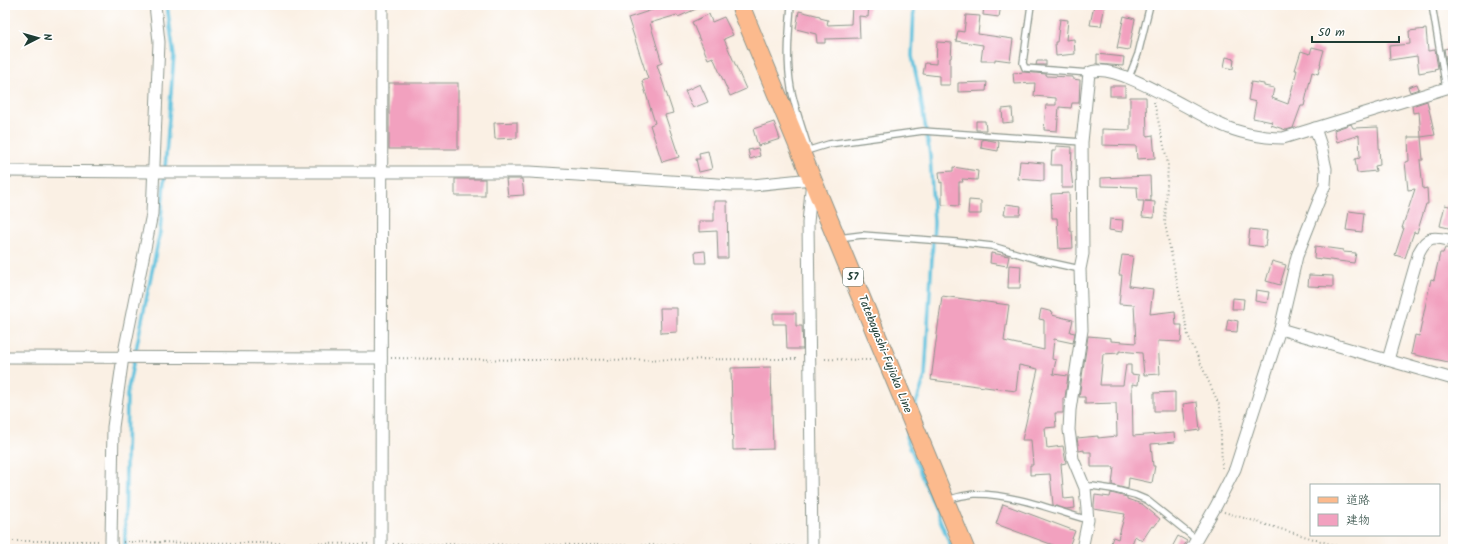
<svg xmlns="http://www.w3.org/2000/svg" width="1458" height="554" viewBox="0 0 1458 554" font-family="Kalam,'Klee One',sans-serif">
<rect width="100%" height="100%" fill="#fff"/>
<filter id="ink" filterUnits="userSpaceOnUse"><feTurbulence type="fractalNoise" baseFrequency=".025" numOctaves="2"/><feDisplacementMap in="SourceGraphic" scale="8" xChannelSelector="R" yChannelSelector="G"/><feConvolveMatrix kernelMatrix="1 2 1 2 8 2 1 2 1" color-interpolation-filters="sRGB"/></filter>
<filter id="wash" filterUnits="userSpaceOnUse"><feTurbulence type="fractalNoise" baseFrequency=".012" numOctaves="4" result="noise"/><feDisplacementMap in="SourceGraphic" scale="16" xChannelSelector="R" yChannelSelector="G"/><feGaussianBlur stdDeviation="0.9" result="paint"/><feColorMatrix in="noise" values="0 0 0 0 0 0 0 0 0 0 0 0 0 0 0 0 0 1.4 0 .05"/><feComposite in="paint" operator="in"/></filter>
<g filter="url(#wash)">
<rect width="100%" height="100%" fill="#faf0e4"/>
<g fill="none" stroke-linecap="round" stroke-linejoin="round">
<g stroke="#60c2de" stroke-width="3.5">
<path d="M914,5L912,56L920,94L930,155L934,223L925,376L914,410"/>
<path d="M908,429L906,437L952,549"/>
<path d="M126,549L125,542L127,394L160,232L174,55L167,5"/>
</g>
</g>
<g id="blocks">
<g fill="#f2a1bf">
<path d="M663,5H705L678,17L677,15L650,23L662,63L657,65L673,113L665,115L679,157L662,162L650,125L655,123L642,81L648,79L628,18L658,8L657,7Z"/>
<path d="M852,5H869L868,17L859,16L860,38L825,39V43H817L816,34L796,29L799,11L820,16V18L828,20L827,25L851,24Z"/>
<path d="M984,5H1001L999,17L983,15Z"/>
<path d="M1094,5H1105L1101,26L1090,25Z"/>
<path d="M709,14L712,22L724,17L733,35L724,39L746,89L730,96L713,57L708,59L692,22Z"/>
<path d="M966,15L980,16L978,34L1013,39L1010,61L995,59V61H981L983,45L956,41L958,31L964,32Z"/>
<path d="M1124,16L1135,19L1129,50L1117,48Z"/>
<path d="M1060,19L1068,20L1066,40L1074,39L1075,54L1056,56L1055,42H1057Z"/>
<path d="M1426,29L1428,51L1435,50L1438,68L1434,69L1435,70L1419,73L1417,56L1390,60L1389,46L1410,44L1409,31Z"/>
<path d="M937,42L952,43L951,58H950V85H939V76L923,74L925,63L936,64Z"/>
<path d="M1312,47L1324,50L1320,64H1321L1318,74L1312,72L1304,106H1301L1293,128L1286,130L1271,125L1272,122L1253,118L1256,102L1248,100L1251,82L1264,84V86L1274,88L1272,98L1288,104L1297,70H1295L1301,51L1310,54Z"/>
<path d="M1453,47V65L1447,66L1444,49Z"/>
<path d="M1097,54L1124,57L1123,66L1097,64Z"/>
<path d="M1226,57L1234,59L1233,69L1224,67Z"/>
<path d="M1037,61H1046V65H1036Z"/>
<path d="M1024,72L1046,74L1047,76L1073,77V79L1080,80L1079,103H1072L1071,108L1059,107L1057,131L1044,130L1046,105H1056V98L1034,96L1035,83L1014,84L1013,73Z"/>
<path d="M987,82L986,91L958,92V83Z"/>
<rect x="389" y="83" width="69" height="66"/>
<path d="M700,84L708,102L693,108L685,91Z"/>
<path d="M1417,84L1419,89L1410,92L1408,87Z"/>
<rect x="1110" y="86" width="15" height="10"/>
<path d="M1130,97H1146L1147,136L1153,135L1155,158L1137,159L1136,146L1102,145V129L1130,130Z"/>
<path d="M1427,101L1435,135L1421,137L1419,112L1413,113L1412,106Z"/>
<path d="M1012,108L1013,122L1003,123L1002,109Z"/>
<path d="M976,121H985L986,130H976Z"/>
<path d="M517,122V138L495,139L494,123Z"/>
<path d="M774,122L780,139L758,146L753,129Z"/>
<path d="M1351,124L1353,128L1378,127L1380,165L1375,166L1376,171L1357,173L1355,159L1360,158L1359,135L1337,142L1334,130Z"/>
<path d="M1408,137H1421L1423,160H1420L1423,189L1427,188L1428,204H1426L1417,233L1414,232L1405,258L1395,255L1404,228H1402L1415,189L1408,190L1405,162L1409,161Z"/>
<path d="M982,139L999,142L998,151L981,148Z"/>
<path d="M1056,146L1072,147L1071,171L1073,188H1062V165H1051L1052,151H1056Z"/>
<path d="M758,148L760,156L750,159L748,150Z"/>
<path d="M708,151L712,169L699,172L696,159H700L699,153Z"/>
<path d="M1020,161L1044,163V181L1018,179Z"/>
<path d="M953,167L978,171L977,180L962,179L963,182H959V206L942,205V182L940,183L939,172L953,171Z"/>
<path d="M1150,176L1151,201H1145L1155,202L1154,218L1142,217L1144,201H1138L1137,187L1101,186V178Z"/>
<rect x="455" y="179" width="30" height="17"/>
<path d="M506,179H522L524,195L508,196Z"/>
<path d="M1069,193L1070,231H1072L1073,248L1059,249L1057,218H1052L1051,194Z"/>
<path d="M969,200L981,201V214H968Z"/>
<path d="M714,201H727L728,258H718L717,231L699,232V221H714Z"/>
<path d="M1006,204L1021,206L1020,215H1004Z"/>
<path d="M1445,205L1453,207V229L1440,226Z"/>
<path d="M1349,211L1364,213L1362,232L1346,230Z"/>
<path d="M1110,219L1123,220L1122,232L1109,230Z"/>
<path d="M1250,229L1267,231L1265,247L1248,245Z"/>
<path d="M1315,246L1343,250V252L1356,253L1354,263L1314,258Z"/>
<path d="M1445,248L1453,249V363L1411,354L1415,335L1419,336L1431,279L1434,280L1440,253H1443Z"/>
<path d="M705,251L706,263H696L695,252Z"/>
<path d="M991,253L1009,256L1007,266L990,263Z"/>
<path d="M1122,255L1133,256L1129,286L1153,289L1150,314L1175,311L1176,325H1182L1181,342L1158,341L1160,374L1144,375L1142,353L1119,351V353L1103,354L1100,385H1123L1126,365H1131V374L1139,375L1138,385L1132,384L1133,436L1174,433L1175,442L1151,444L1153,466H1155L1152,483L1129,478L1128,489L1112,485L1114,467H1091V452H1084V450L1079,451L1077,438L1098,436V438L1117,436L1116,403L1085,404V397H1079L1088,336L1111,338V341L1136,343L1134,305L1119,304L1122,275H1119Z"/>
<path d="M1272,261L1286,265L1280,285L1266,281Z"/>
<path d="M1009,265L1021,266L1020,288H1008Z"/>
<path d="M1309,275L1333,276V287L1308,286Z"/>
<path d="M1256,290L1269,292L1267,303L1255,301Z"/>
<path d="M942,296L1009,305L1004,341L1044,350V320L1039,319L1041,309L1053,312L1052,315L1073,320L1070,332L1075,333L1073,343L1054,339L1052,359L1056,360L1053,374L1068,376L1065,398H1063V413H1055L1056,427L1045,428L1047,448L1063,446L1066,463L1061,464L1064,499L1074,498L1075,508L1066,509L1053,505L1050,474L1030,475V465H1033L1031,440H1022L1038,369L1019,365L1016,391L931,380Z"/>
<path d="M1233,298L1244,299L1243,309H1232Z"/>
<path d="M660,308H677V332L661,333Z"/>
<path d="M773,313H796V326H802L803,349H787L786,324H773Z"/>
<path d="M1228,319L1238,321L1237,332L1226,331Z"/>
<path d="M771,367L773,449L733,450L731,368Z"/>
<path d="M1175,392V411H1154V393Z"/>
<path d="M1197,402L1200,430L1186,432L1183,404Z"/>
<path d="M1111,493L1127,497V499L1142,504L1160,519L1154,527L1152,526L1142,541L1135,536L1132,544L1142,548V549H1109L1113,537L1118,539L1125,514L1094,509V505L1095,495L1110,497Z"/>
<path d="M1003,504L1075,531L1068,549H1064L996,524Z"/>
<path d="M1178,536L1187,541L1182,549H1171Z"/>
</g>
</g>
</g>
<g filter="url(#ink)">
<use href="#blocks" fill-opacity="0" stroke="#8c968c" stroke-width="1"/>
<g fill="none" stroke-linecap="round" stroke-linejoin="round">
<g stroke="#8c968c" stroke-width="8">
<g id="lane">
<path d="M791,5C789,33 786,60 791,88C795,109 803,130 809,150"/>
<path d="M1031,5L1023,63L1025,68L1089,73"/>
<path d="M1432,5L1446,88"/>
<path d="M1129,77L1138,54L1150,5"/>
<path d="M803,152L829,144L923,131L1082,142"/>
<path d="M838,238L862,235L956,242L992,246L1039,260L1080,269"/>
<path d="M1085,488L1092,486L1112,489L1135,495L1147,500L1197,540"/>
<path d="M947,500C956,497 965,495 974,494C1009,493 1054,510 1088,520"/>
</g>
</g>
<g stroke="#8c968c" stroke-width="13">
<g id="street">
<path d="M5,171L154,172H530L733,185H753L812,179L808,223L812,549"/>
<path d="M1280,329L1453,379"/>
<path d="M5,357L381,358"/>
<path d="M1388,360L1419,252C1428,234 1435,237 1453,241"/>
<path d="M112,549L111,541L113,427L123,357L152,214L159,42L155,5"/>
<path d="M381,549L382,5"/>
<path d="M1082,549L1088,520L1085,488L1073,459L1069,430L1070,410L1082,330L1080,269L1083,254L1082,142L1089,73C1114,58 1201,119 1229,128C1244,134 1266,138 1283,138L1453,86"/>
<path d="M1191,549L1216,506L1235,469L1280,329L1297,256L1325,185L1326,169L1321,146L1315,128"/>
</g>
</g>
<g stroke="#8c968c" stroke-width="20">
<path id="primary" d="M740,5L965,549"/>
</g>
<g stroke="#8c968c" stroke-width="2" stroke-dasharray="1 3" stroke-linecap="butt">
<path d="M1154,102L1168,164L1165,224L1188,335L1220,407L1222,468"/>
<path d="M391,358L530,360L799,359"/>
<path d="M821,359L871,360"/>
<path d="M1224,512L1347,549"/>
<path d="M5,541H100"/>
<path d="M123,542L370,544"/>
<path d="M393,544L802,546"/>
</g>
<use href="#lane" stroke="#fff" stroke-width="5.5"/>
<use href="#street" stroke="#fff" stroke-width="11"/>
<use href="#primary" stroke="#fcba8d" stroke-width="18"/>
</g>
</g>
<g text-anchor="middle" dominant-baseline="central" stroke-width="3.5" stroke-linejoin="round" paint-order="stroke">
<rect fill="#fff" stroke="#627771" stroke-width="1" x="843" y="268" width="20" height="18" rx="3"/>
<g font-size="11" font-weight="bold" fill="#1f3d34">
<text x="853" y="277">57</text>
</g>
<g font-size="12" fill="#1f3d34" stroke="#fff">
<text transform="translate(885 354) rotate(68)">Tatebayashi-Fujioka Line</text>
</g>
</g>
<rect width="1458" height="554" fill="none" stroke="#fff" stroke-width="20"/>
<rect x="1310" y="484" width="130" height="52" fill="#ffffff" stroke="#a5b1ae"/>
<rect x="1318" y="497" width="20" height="6" fill="#fcba8d" stroke="#a5b1ae"/>
<text x="1346" y="504" font-size="12" fill="#1f3d34">道路</text>
<rect x="1318" y="514" width="20" height="12" fill="#f2a1bf" stroke="#a5b1ae"/>
<text x="1346" y="524" font-size="12" fill="#1f3d34">建物</text>
<g transform="translate(38 38) rotate(84)" stroke="#ffffff" stroke-width="3" paint-order="stroke">
<path d="M0-3L7 15L0 10L-7 15Z" fill="#1f3d34"/>
<text y="-6" font-size="11" font-weight="bold" text-anchor="middle" fill="#1f3d34">N</text>
</g>
<path d="M1312 36v6h87v-6" fill="none" stroke="#1f3d34" stroke-width="2"/>
<text x="1318" y="36" font-size="12" fill="#1f3d34" stroke="#ffffff" stroke-width="3" paint-order="stroke">50 m</text>
</svg>
